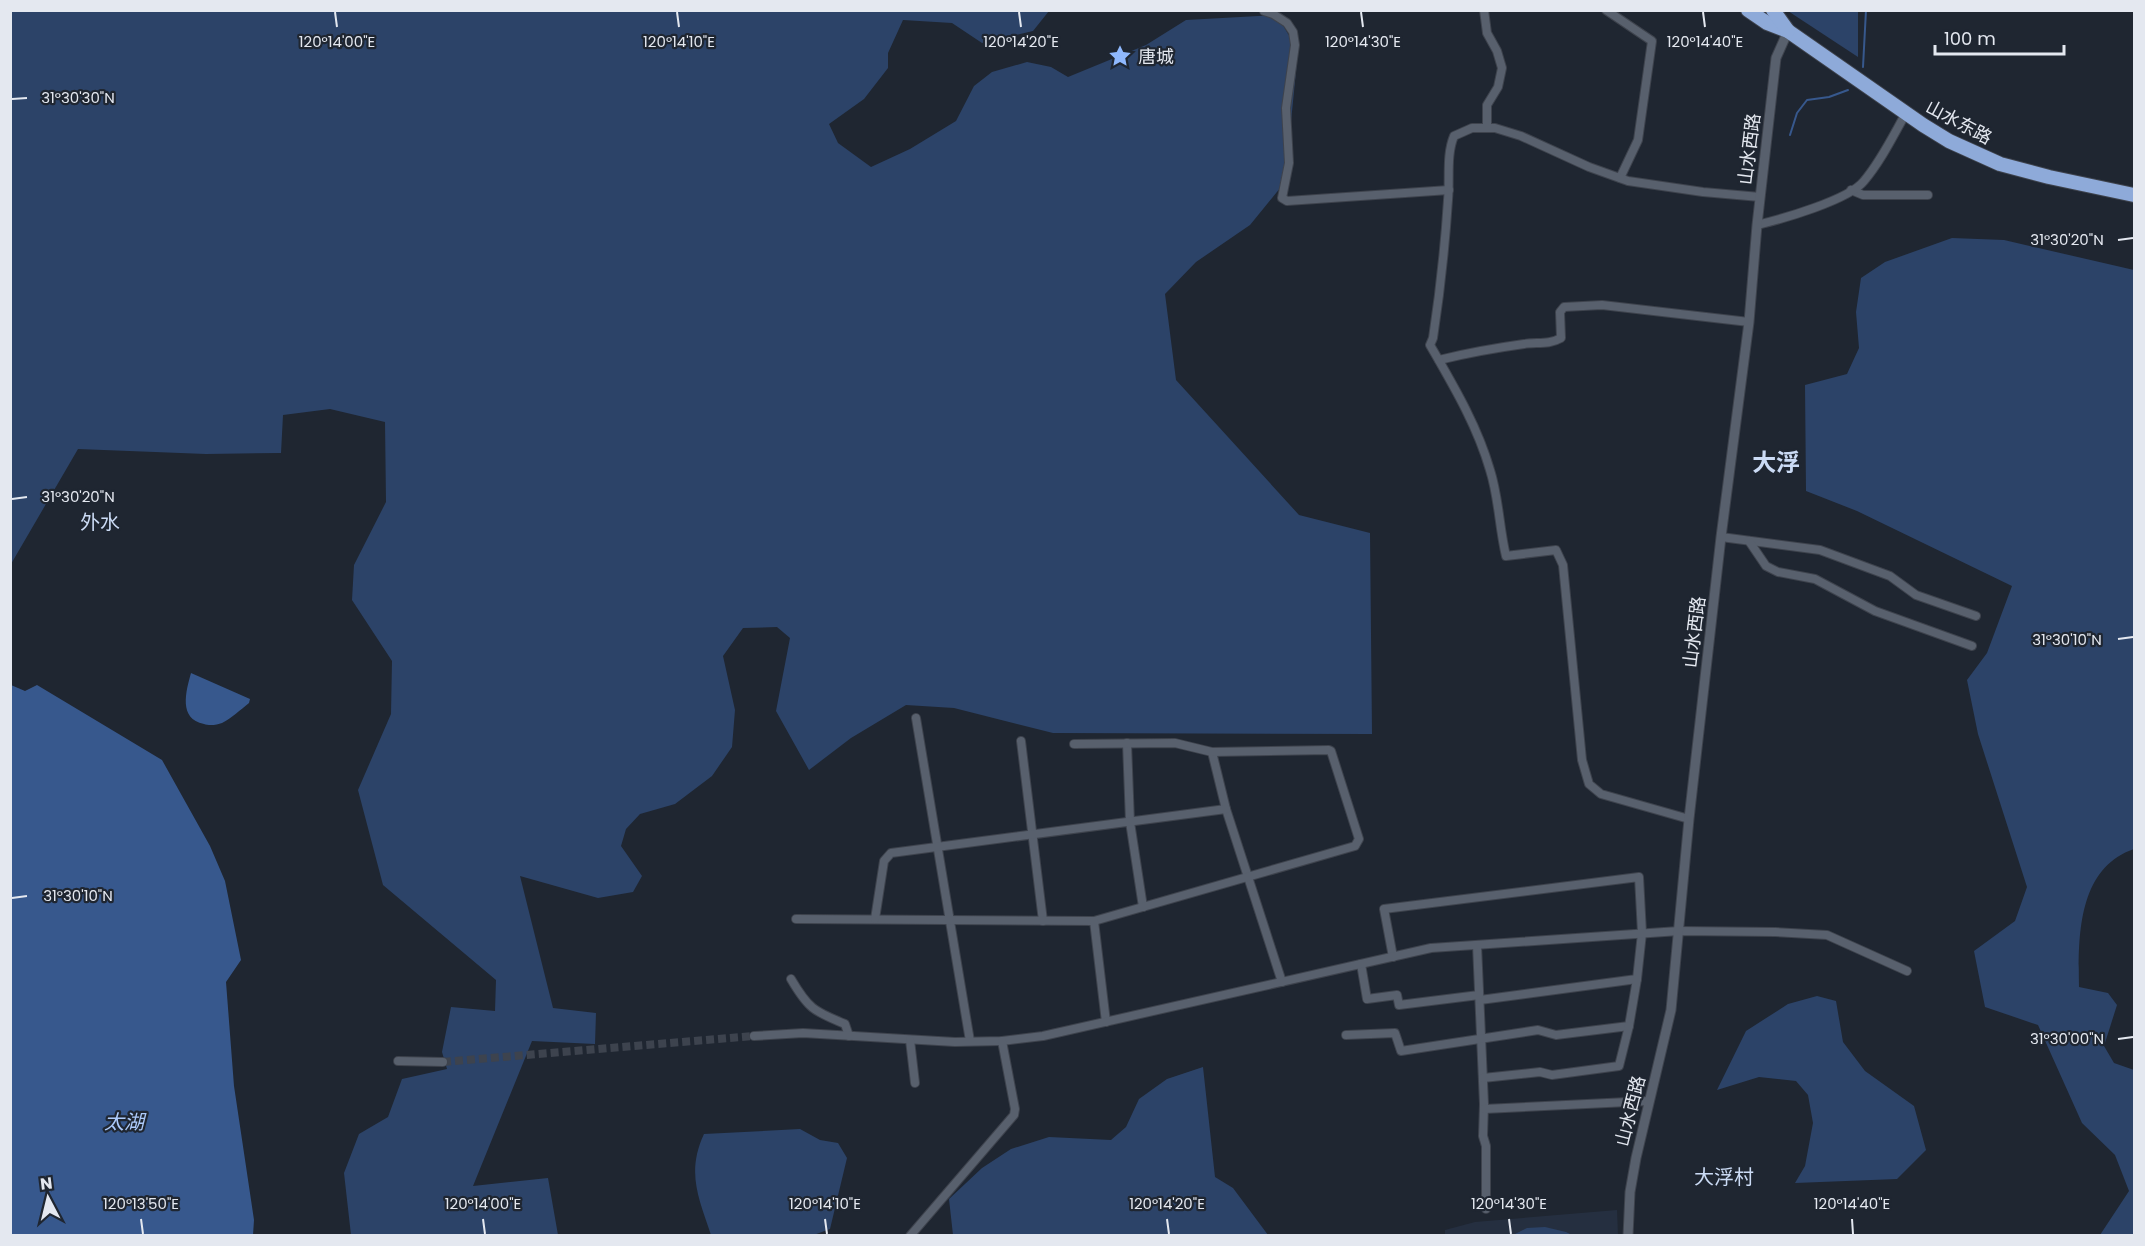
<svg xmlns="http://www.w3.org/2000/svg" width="2145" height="1246" viewBox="0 0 2145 1246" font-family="Poppins,'Noto Sans SC',sans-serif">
<rect width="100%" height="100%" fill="#1f2631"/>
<path fill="#252f40" d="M1617,1210L1618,1235L1445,1236V1230L1475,1222Z"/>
<g fill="#2c4368">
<path d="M11,11H1049L1033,31L982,43L952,23L903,20L888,53V68L864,99L829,124L838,143L871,167L910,149L956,121L974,86L992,72L1027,62L1051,67L1068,77L1146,45L1186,20L1277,15L1298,51L1285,182L1250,225L1196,262L1165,294L1176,380L1299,515L1370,533L1372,734L1053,733L954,708L906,705L851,738L809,770L776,711L790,638L777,627L743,628L723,656L735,710L732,747L712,776L675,804L640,814L626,829L621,846L642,876L633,892L598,898L520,876L553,1008L596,1013L595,1044L532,1041L473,1186L548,1178L558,1235H351L344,1173L359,1134L388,1117L402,1079L447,1069L442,1052L451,1007L495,1011L496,980L383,885L358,790L391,714L392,661L352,600L354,565L386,502L385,422L330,409L283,415L281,453L206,454L78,449L11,564Z"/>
<path d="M1788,11H1858V57Z"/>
<path d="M1952,238L2004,240L2134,270V849C2078,868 2078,936 2079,987L2108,993L2117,1005L2104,1046L2114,1063L2134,1070V1235H2100L2129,1191L2115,1155L2082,1123L2038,1025L1985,1007L1974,951L2015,921L2027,887L1978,734L1967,680L1987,653L2012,586L1857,511L1806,491L1805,385L1847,374L1859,348L1856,312L1861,278L1885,262Z"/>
<path d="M1817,996L1836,1001L1843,1042L1865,1071L1914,1106L1926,1150L1897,1179L1795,1183L1805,1166L1813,1123L1808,1095L1796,1081L1759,1077L1717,1090L1746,1031L1788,1004Z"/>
<path d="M1203,1067L1215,1177L1233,1188L1268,1235H953L949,1199L982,1168L1011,1149L1049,1137L1111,1140L1126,1127L1139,1099L1167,1079Z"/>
<path d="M800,1129L820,1140L838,1143L847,1158L830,1229L811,1236L711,1235C699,1198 686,1173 704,1134Z"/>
<path d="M1545,1227L1566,1232L1572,1235H1513L1527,1228Z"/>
</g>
<g fill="#37588d">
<path d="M191,673L250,699L249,703C240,710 232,718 222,723C217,725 209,726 204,724C178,719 186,691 191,673Z"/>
<path d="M11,685L25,691L37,685L162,760L210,846L225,881L241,960L226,982L234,1086L254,1220L253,1235H11Z"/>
</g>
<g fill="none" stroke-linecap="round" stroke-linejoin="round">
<g stroke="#37588d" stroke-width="2">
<path d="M1863,67L1866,10"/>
<path d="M1790,135L1797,113L1807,100L1829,97L1848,90"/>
</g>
<path stroke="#3d434e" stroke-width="8" stroke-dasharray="8 4" stroke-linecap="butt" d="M443,1062L754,1036"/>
<g stroke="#3e434d" stroke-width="10">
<g id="minor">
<path d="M1484,10L1487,33L1497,51L1502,68L1498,87L1487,105V128"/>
<path d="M1606,10L1652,41L1638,140L1620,178"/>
<path d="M1264,11L1273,14L1287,23L1293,32L1295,45L1286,108L1289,163L1282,198L1287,201L1449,190"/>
<path d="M1851,190L1863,195H1928"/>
<path d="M1757,225C1782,219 1849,200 1864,181C1881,161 1893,136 1906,113"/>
<path d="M1439,360C1467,353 1495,348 1524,344C1537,342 1549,345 1561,338L1560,312L1564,307L1602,305L1749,322"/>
<path d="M1721,537L1820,550L1890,576L1916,595L1976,616"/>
<path d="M1749,541L1766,566L1778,572L1815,579L1875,611L1972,646"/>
<path d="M916,718L970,1041"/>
<path d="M1021,741L1043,921"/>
<path d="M1127,743L1130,822L1143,907"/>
<path d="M1212,752L1226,809L1282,982"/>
<path d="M1689,819L1601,794L1589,784L1582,760L1563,565L1556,550L1506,556C1499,527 1499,498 1490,470C1477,425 1453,385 1430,345L1433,338C1440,292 1445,246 1448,200C1450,179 1446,155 1454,136L1472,128H1495L1521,136L1589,167L1628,181L1703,192L1760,197"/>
<path d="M796,919L1094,921L1355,846L1359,839L1331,751L1329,750L1212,752L1175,743L1074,744"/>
<path d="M875,919L884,861L891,853L1226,809"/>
<path d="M1094,921L1106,1022"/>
<path d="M1477,945L1484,1104L1483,1136L1486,1146V1209"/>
<path d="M1393,957L1384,909L1639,877L1642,933L1637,979L1480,1000"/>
<path d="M1361,964L1367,999L1397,995L1399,1005L1479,995"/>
<path d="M791,979C808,1008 813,1011 845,1024L849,1036"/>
<path d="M1346,1035L1395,1033L1401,1051L1538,1030L1556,1035L1629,1026L1637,979"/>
<path d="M754,1036L803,1033L955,1042L1002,1041L1043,1036L1431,948L1679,931L1775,932L1827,935L1907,971"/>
<path d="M910,1040L915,1083"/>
<path d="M398,1061L443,1062"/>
<path d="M1483,1078L1540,1072L1552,1075L1619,1066L1629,1026"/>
<path d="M1484,1109L1649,1101"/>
<path d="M910,1236L1014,1115L1015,1109L1002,1041"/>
</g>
</g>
<g stroke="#3e434d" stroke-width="11">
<path id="tertiary" d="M1628,1236L1630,1192L1636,1158L1671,1010L1689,819L1721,537L1749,322L1757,225L1776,58L1788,31"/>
</g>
<g stroke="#3e434d" stroke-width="16">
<g id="trunk">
<path d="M1748,10L1767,23L1788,31L1923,125L1949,141L2000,164L2049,177L2134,195"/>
<path d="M1773,10L1788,31"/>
</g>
</g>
<use href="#minor" stroke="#58606d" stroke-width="8"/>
<use href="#tertiary" stroke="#58606d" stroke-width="9"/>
<use href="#trunk" stroke="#8eaad9" stroke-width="14"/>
</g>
<path fill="none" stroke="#e4e8f0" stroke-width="2" d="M335,12L337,27M677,12L679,27M1019,12L1021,27M1361,12L1363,27M1703,12L1705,27M12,99L27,98M2118,240L2133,238M12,499L27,497M2118,639L2133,637M12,898L27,896M2118,1039L2133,1037M141,1219L143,1234M483,1219L485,1234M825,1219L827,1234M1167,1219L1169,1234M1509,1219L1511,1234M1852,1219L1853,1234"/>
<defs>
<g id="sight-bare" transform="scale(1.8)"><path d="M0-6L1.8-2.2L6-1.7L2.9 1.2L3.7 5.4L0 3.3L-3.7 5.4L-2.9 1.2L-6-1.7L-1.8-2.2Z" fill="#8fb8fd" stroke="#1f2631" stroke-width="2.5" paint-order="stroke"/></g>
</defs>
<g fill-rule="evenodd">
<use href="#sight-bare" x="1120" y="56"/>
</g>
<g text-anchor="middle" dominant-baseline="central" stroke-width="4.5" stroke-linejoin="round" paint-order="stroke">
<g font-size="18" fill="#e4e8f0" stroke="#1f2631" text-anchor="start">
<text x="1138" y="56">唐城</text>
</g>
<g font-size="18" fill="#e4e8f0" stroke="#1f2631">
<text transform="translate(1959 122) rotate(28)">山水东路</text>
<text transform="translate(1749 149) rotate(-83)">山水西路</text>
<text transform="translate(1694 632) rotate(-83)">山水西路</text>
<text transform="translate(1630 1111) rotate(-76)">山水西路</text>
</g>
<g font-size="20" fill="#cbdbf5" stroke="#1f2631">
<text x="100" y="522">外水</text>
<text x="1724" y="1177">大浮村</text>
</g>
<g font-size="20" font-style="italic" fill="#accafa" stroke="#1f2631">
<text x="124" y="1122">太湖</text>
</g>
<g font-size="24" font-weight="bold" fill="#cbdbf5" stroke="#1f2631">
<text x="1776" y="462">大浮</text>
</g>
</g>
<g font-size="15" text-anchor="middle" fill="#e4e8f0" stroke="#1f2631" stroke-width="4.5" stroke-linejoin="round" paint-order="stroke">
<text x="337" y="47">120°14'00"E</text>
<text x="679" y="47">120°14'10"E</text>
<text x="1021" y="47">120°14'20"E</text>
<text x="1363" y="47">120°14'30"E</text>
<text x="1705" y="47">120°14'40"E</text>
<text x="78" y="103">31°30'30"N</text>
<text x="2067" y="245">31°30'20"N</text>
<text x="78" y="502">31°30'20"N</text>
<text x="2067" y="645">31°30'10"N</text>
<text x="78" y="901">31°30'10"N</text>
<text x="2067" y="1044">31°30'00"N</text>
<text x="141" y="1209">120°13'50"E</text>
<text x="483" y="1209">120°14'00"E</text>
<text x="825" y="1209">120°14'10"E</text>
<text x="1167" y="1209">120°14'20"E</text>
<text x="1509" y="1209">120°14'30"E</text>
<text x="1852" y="1209">120°14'40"E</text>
</g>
<rect width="2145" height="1246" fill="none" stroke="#e4e8f0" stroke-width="24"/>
<g transform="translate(48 1198) rotate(353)" stroke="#1f2631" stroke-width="4.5" paint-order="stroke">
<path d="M0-4.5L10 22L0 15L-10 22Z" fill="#e4e8f0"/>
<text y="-9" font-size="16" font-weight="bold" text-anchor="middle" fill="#e4e8f0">N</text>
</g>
<path d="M1935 45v9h129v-9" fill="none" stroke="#e4e8f0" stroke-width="3"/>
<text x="1944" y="45" font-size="18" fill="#e4e8f0" stroke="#1f2631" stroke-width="4.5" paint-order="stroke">100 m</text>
</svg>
